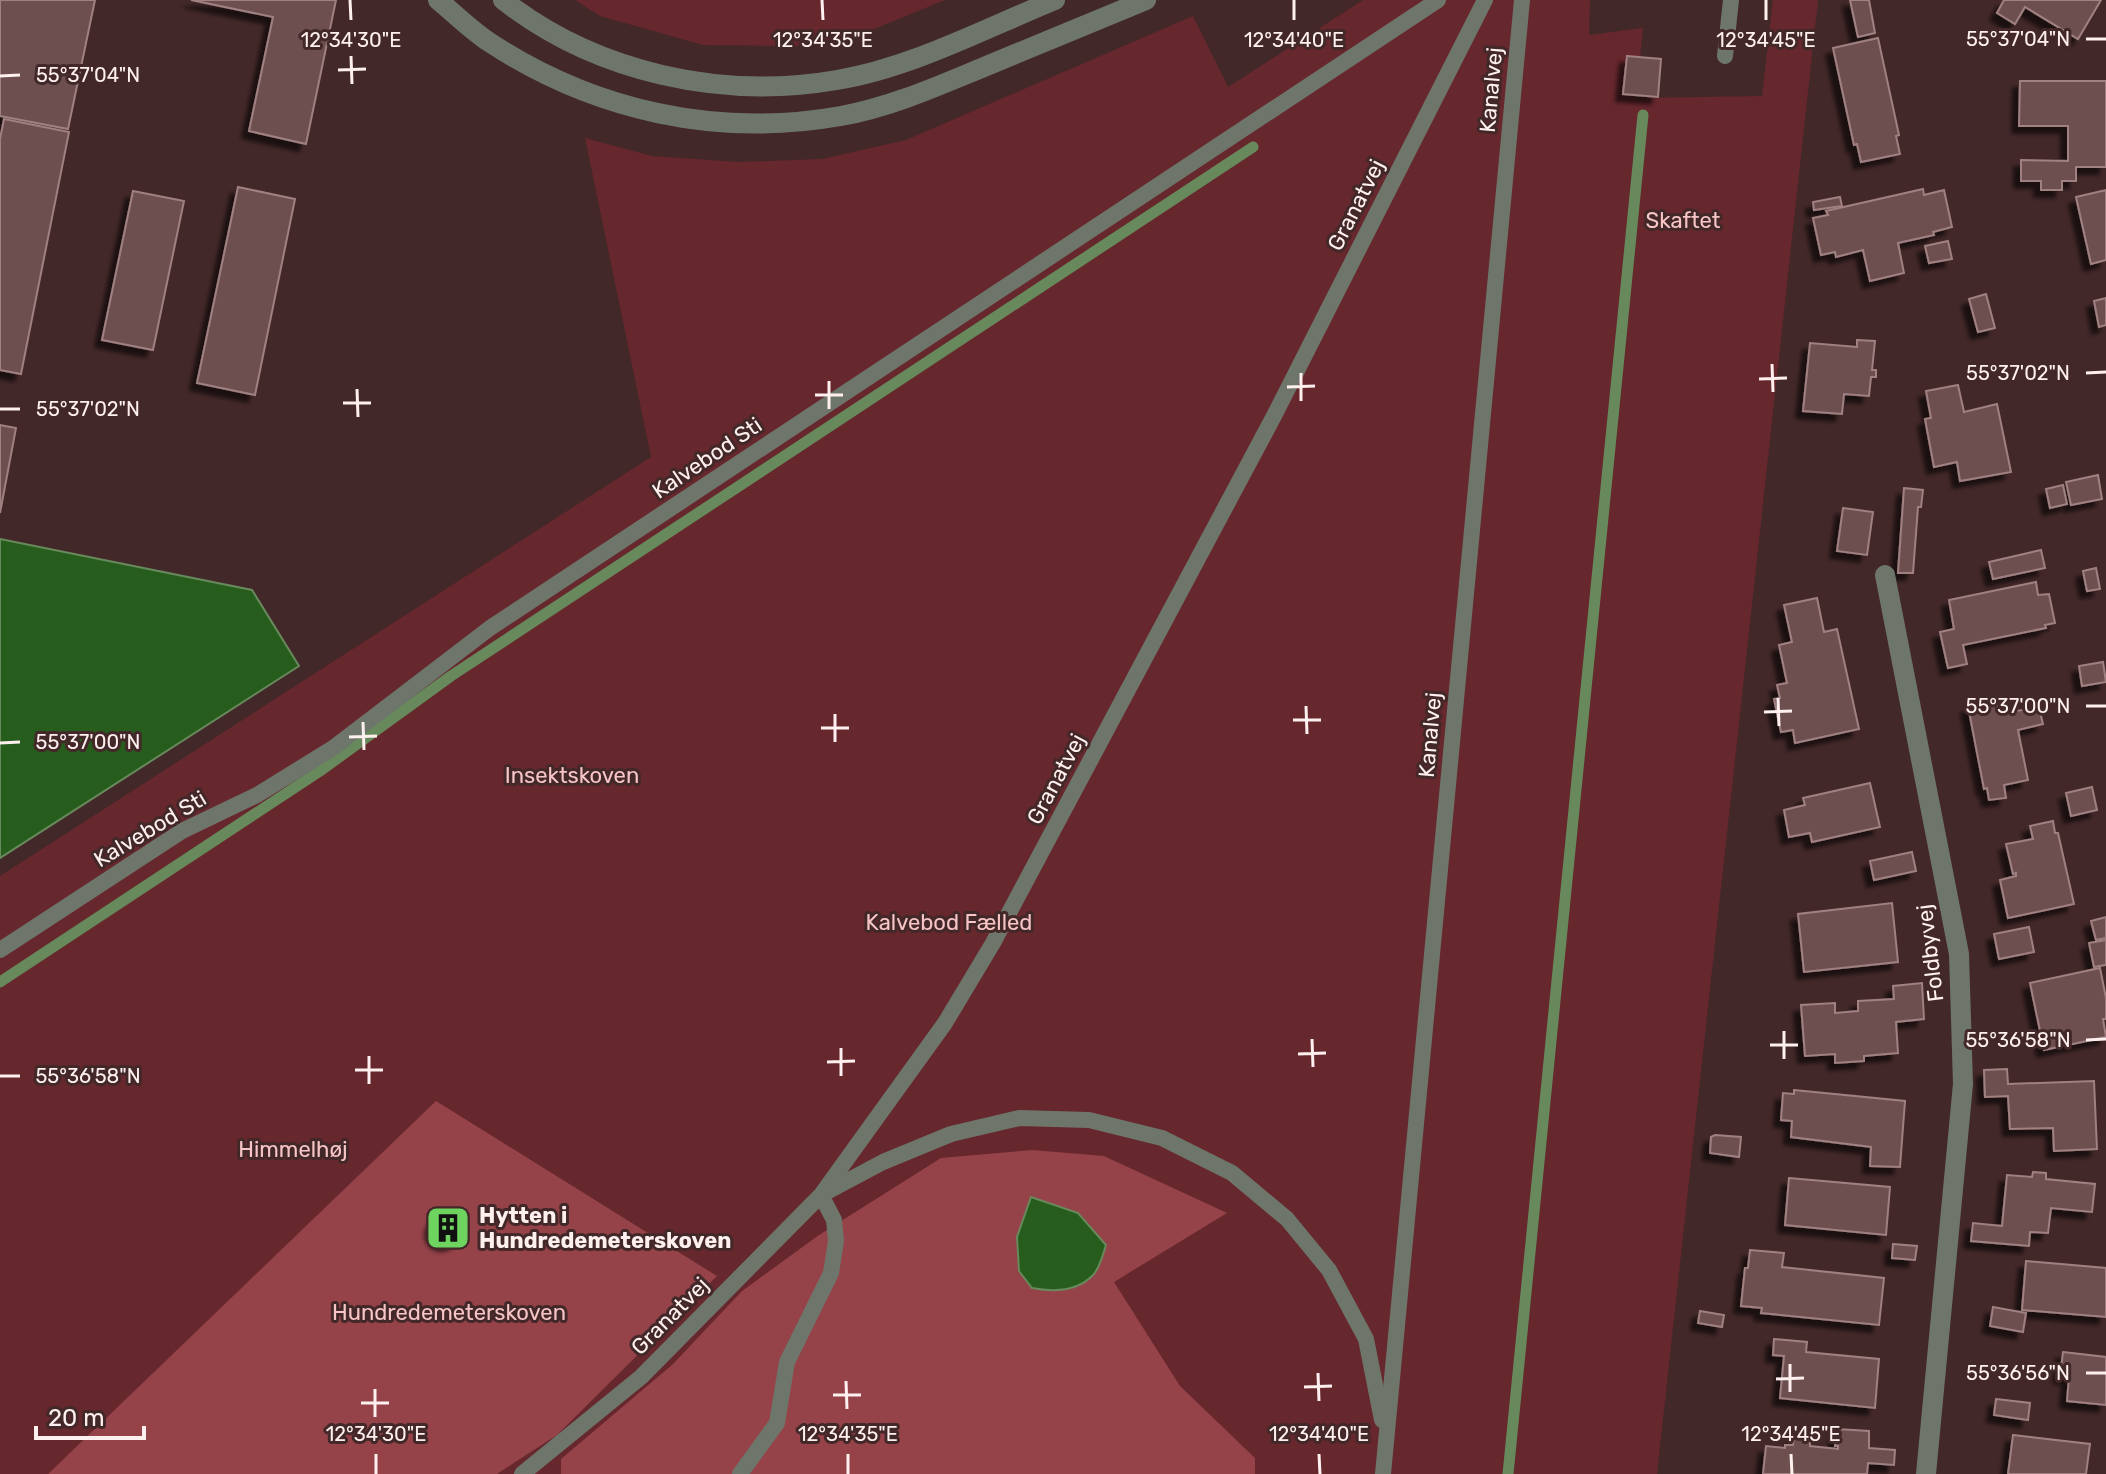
<svg xmlns="http://www.w3.org/2000/svg" width="2106" height="1474" viewBox="0 0 2106 1474" font-family="Rubik,sans-serif">
<defs>
<filter id="shadow"><feDropShadow dx="-7" dy="7" stdDeviation="2" flood-color="#0009"/></filter>
</defs>
<rect width="100%" height="100%" fill="#432829"/>
<g fill="#66272d">
<path d="M575,0H945L862,34L796,46L703,45L600,16Z"/>
<path d="M1363,0H1590L1589,35L1643,28L1636,98L1762,96L1773,0H1818L1657,1474H0V876L651,457L585,138L652,156L738,162L822,159L906,140L1193,16L1228,87Z"/>
</g>
<g fill="#954249">
<path d="M436,1101L717,1276L557,1435L497,1474H48Z"/>
<path d="M1032,1150L1104,1156L1227,1213L1114,1282L1180,1386L1255,1458V1474H561V1459L673,1364L742,1291L819,1235L941,1158Z"/>
</g>
<g fill="#265d1d" stroke="#67895c" stroke-width="2">
<path d="M0,539L252,590L299,666L0,858Z"/>
<path d="M1031,1197L1078,1213L1106,1245C1103,1254 1100,1268 1093,1275C1077,1292 1053,1292 1032,1288L1019,1271L1017,1237Z"/>
</g>
<g fill="none" stroke-linecap="round" stroke-linejoin="round">
<g stroke="#67895c" stroke-width="11">
<path d="M0,982L320,771L451,676L1253,147"/>
<path d="M1508,1474L1643,115"/>
</g>
</g>
<g fill="#6d4f50" stroke="#a08081" stroke-width="2" filter="url(#shadow)">
<path d="M0,0H95L68,129L0,116Z"/>
<path d="M191,0H336L306,144L249,131L273,17Z"/>
<path d="M1850,0H1869L1875,33L1858,37Z"/>
<path d="M2004,0H2101L2078,39L2025,7L2015,24L1997,13Z"/>
<path d="M1878,38L1899,135L1896,136L1900,154L1861,162L1857,144L1854,145L1833,48Z"/>
<path d="M1627,56L1661,59L1658,97L1623,94Z"/>
<path d="M2020,81H2106V167H2076V181H2062V190H2041V181H2021V160L2068,161V126H2019Z"/>
<path d="M4,119L69,132L21,374L0,370V139Z"/>
<path d="M238,187L295,199L255,395L197,383Z"/>
<path d="M1923,189L1924,195L1944,190L1952,227L1933,232L1934,235L1898,243L1904,273L1870,281L1863,250L1836,257L1835,252L1821,255L1813,218L1828,215L1826,211Z"/>
<path d="M2106,190V260L2091,264L2076,197Z"/>
<path d="M133,191L184,201L153,350L102,340Z"/>
<path d="M1840,197L1842,206L1814,210L1813,202Z"/>
<path d="M1948,241L1952,259L1929,263L1925,246Z"/>
<path d="M1986,294L1995,328L1978,332L1969,299Z"/>
<path d="M2106,298V325L2099,327L2094,301Z"/>
<path d="M1857,340L1875,341L1872,370H1876V377H1871L1869,396L1844,394L1842,414L1803,411L1810,343L1857,347Z"/>
<path d="M1958,385L1964,412L1997,404L2011,472L1960,481L1957,462L1934,467L1925,419L1931,418L1926,391Z"/>
<path d="M0,425L16,428L0,513Z"/>
<path d="M2098,475L2102,499L2071,505L2066,482Z"/>
<path d="M2063,485L2067,504L2050,508L2046,489Z"/>
<path d="M1904,488L1923,490L1921,507H1918L1913,573H1898Z"/>
<path d="M1843,508L1873,512L1867,555L1837,551Z"/>
<path d="M2041,550L2045,568L1993,579L1989,562Z"/>
<path d="M2096,568L2100,589L2087,591L2083,571Z"/>
<path d="M2036,582L2038,595L2049,594L2055,623L2045,625L2046,628L1963,645L1967,664L1948,668L1940,632L1954,629L1949,600Z"/>
<path d="M1817,598L1824,632L1837,629L1859,729L1795,743L1793,730L1781,732L1774,699L1780,698L1777,685L1787,683L1779,645L1792,642L1784,605Z"/>
<path d="M2103,662L2106,682L2082,686L2079,666Z"/>
<path d="M1997,701L1999,713L2039,708L2043,724L2018,730L2028,780L2004,785L2006,798L1989,800L1987,788L1984,789L1968,706Z"/>
<path d="M1870,783L1880,827L1812,842L1810,833L1789,837L1784,810L1805,805L1803,798Z"/>
<path d="M2092,787L2097,810L2071,816L2066,793Z"/>
<path d="M2053,821L2055,833H2058L2074,904L2008,918L2000,880L2016,876V873L2013,874L2006,844L2033,839L2030,826Z"/>
<path d="M1912,852L1916,871L1874,880L1870,861Z"/>
<path d="M1892,903L1898,962L1804,972L1798,914Z"/>
<path d="M2106,917V938L2096,940L2091,921Z"/>
<path d="M2029,927L2034,952L1999,959L1994,934Z"/>
<path d="M2106,940V965L2094,967L2089,943Z"/>
<path d="M2100,968L2106,998V1019H2103L2106,1037L2044,1050L2030,983Z"/>
<path d="M1922,983L1924,1019L1896,1022L1898,1053L1864,1056V1061L1835,1063V1054L1805,1056L1801,1005L1835,1003V1013L1858,1011V1001L1894,999L1893,986Z"/>
<path d="M2007,1069L2008,1084L2094,1081L2097,1149L2054,1151L2053,1128L2010,1129L2008,1096L1985,1097L1984,1070Z"/>
<path d="M1794,1090L1905,1101L1900,1167L1870,1166L1871,1147L1791,1137L1792,1121L1781,1120L1783,1093L1794,1094Z"/>
<path d="M1715,1135L1741,1137L1739,1157L1710,1153L1711,1137Z"/>
<path d="M2033,1172L2046,1173V1179L2095,1184L2092,1212L2051,1208L2048,1233L2030,1232L2029,1246L1971,1241L1973,1223L2002,1226L2007,1175L2032,1177Z"/>
<path d="M1789,1178L1890,1187L1886,1235L1785,1225Z"/>
<circle cx="448" cy="1228" r="16"/>
<path d="M1893,1244L1917,1246L1915,1260L1892,1258Z"/>
<path d="M1750,1250L1784,1253L1782,1267L1884,1278L1879,1325L1761,1313L1762,1308L1741,1306L1745,1268H1748Z"/>
<path d="M2026,1261L2106,1268V1317L2022,1310Z"/>
<path d="M1993,1307L2026,1313L2023,1332L1990,1326Z"/>
<path d="M1700,1311L1724,1315L1722,1327L1698,1323Z"/>
<path d="M1774,1339L1807,1342L1806,1352L1879,1359L1875,1408L1780,1398L1784,1356L1773,1355Z"/>
<path d="M2063,1352L2106,1357V1405L2067,1401L2069,1377L2060,1376Z"/>
<path d="M1996,1399L2030,1403L2028,1420L1994,1415Z"/>
<path d="M1837,1429L1869,1431V1448L1895,1450L1894,1465L1868,1463L1867,1474H1763L1766,1446L1785,1448V1445H1793L1794,1436L1810,1437V1446L1838,1449V1446H1835Z"/>
<path d="M2013,1435L2090,1444L2086,1474H2008Z"/>
</g>
<g fill="none" stroke-linecap="round" stroke-linejoin="round">
<g stroke="#6e766c" stroke-width="16">
<path d="M1725,56L1731,0"/>
<path d="M0,950L182,831L257,795L333,748L490,628L1438,0"/>
<path d="M522,1474L641,1377L821,1195L945,1023L993,943L1275,414L1485,0"/>
<path d="M740,1474L777,1423L787,1362L831,1273L836,1241L834,1220L821,1195L883,1162L951,1134L1019,1118L1089,1120L1162,1138L1232,1173L1287,1219L1329,1270L1366,1339L1382,1420"/>
<path d="M1383,1474L1522,0"/>
</g>
<path stroke="#6e766c" stroke-width="20" d="M1885,575L1959,954L1963,1084L1926,1474"/>
<g stroke="#6e766c" stroke-width="20">
<path d="M438,0C455,14 471,30 489,42C594,111 717,138 841,116C891,107 938,86 984,67C1038,45 1092,22 1146,0"/>
<path d="M503,0C596,73 722,100 837,80C911,68 986,28 1055,0"/>
</g>
</g>
<path fill="none" stroke="#fff0f0" stroke-width="3" d="M350,0L351,20M822,0L823,20M1294,0V20M1766,0V20M2086,39H2106M351,56L352,84M338,70L366,69M0,76L20,75M1772,364L1773,392M1301,373V401M2086,373L2106,372M1759,379L1787,378M829,381V409M1287,387L1315,386M357,389L358,417M815,395H843M343,403H371M0,409H20M1778,698L1779,726M1306,706L1307,734M2086,706H2106M1764,712L1792,711M835,714V742M1293,720H1321M363,722L364,750M821,728H849M349,737L377,736M0,743L20,742M1784,1031V1059M1312,1039L1313,1067M2086,1040L2106,1039M1770,1045H1798M841,1048V1076M1298,1054L1326,1053M369,1056V1084M827,1062L855,1061M355,1070H383M0,1076H20M1790,1364V1392M1318,1373L1319,1401M2086,1373H2106M1776,1379L1804,1378M846,1381L847,1409M1304,1387L1332,1386M375,1389V1417M833,1395H861M361,1403H389M376,1454V1474M848,1454V1474M1319,1454L1320,1474M1791,1454L1792,1474"/>
<defs>
<g id="building-square" transform="scale(2.3)"><rect x="-9" y="-9" width="18" height="18" rx="4" fill="#6fd35f" stroke="#432829"/><path d="M-4-6H4V6H1V3H-1V6H-4ZM-2.5-4.3h1.7v1.8h-1.7ZM.8-4.3h1.7v1.8H.8ZM-2.5-1h1.7V.8h-1.7ZM.8-1h1.7V.8H.8Z" fill="#111"/></g>
</defs>
<g fill-rule="evenodd">
<use href="#building-square" x="448" y="1228"/>
</g>
<g text-anchor="middle" dominant-baseline="central" stroke-width="6" stroke-linejoin="round" paint-order="stroke">
<g font-size="22" fill="#fff0f0" stroke="#432829">
<text transform="translate(1491 90) rotate(-85)">Kanalvej</text>
<text transform="translate(1356 205) rotate(-63)">Granatvej</text>
<text transform="translate(707 458) rotate(-34)">Kalvebod Sti</text>
<text transform="translate(1430 735) rotate(-85)">Kanalvej</text>
<text transform="translate(1056 779) rotate(-62)">Granatvej</text>
<text transform="translate(150 829) rotate(-31)">Kalvebod Sti</text>
<text transform="translate(1930 953) rotate(-97)">Foldbyvej</text>
<text transform="translate(670 1316) rotate(-45)">Granatvej</text>
</g>
<g font-size="22" fill="#f7c5c6" stroke="#432829">
<text x="1683" y="220">Skaftet</text>
<text x="572" y="775">Insektskoven</text>
<text x="949" y="922">Kalvebod Fælled</text>
<text x="293" y="1149">Himmelhøj</text>
<text x="449" y="1312">Hundredemeterskoven</text>
</g>
<g font-size="22" font-weight="bold" fill="#fff0f0" stroke="#432829" text-anchor="start">
<text x="479" y="1215">Hytten i<tspan x="479" dy="25">Hundredemeterskoven</tspan></text>
</g>
</g>
<g font-size="20" text-anchor="middle" fill="#fff0f0" stroke="#432829" stroke-width="6" stroke-linejoin="round" paint-order="stroke">
<text x="2018" y="46">55°37'04"N</text>
<text x="351" y="47">12°34'30"E</text>
<text x="823" y="47">12°34'35"E</text>
<text x="1294" y="47">12°34'40"E</text>
<text x="1766" y="47">12°34'45"E</text>
<text x="88" y="82">55°37'04"N</text>
<text x="2018" y="380">55°37'02"N</text>
<text x="88" y="416">55°37'02"N</text>
<text x="2018" y="713">55°37'00"N</text>
<text x="88" y="749">55°37'00"N</text>
<text x="2018" y="1047">55°36'58"N</text>
<text x="88" y="1083">55°36'58"N</text>
<text x="2018" y="1380">55°36'56"N</text>
<text x="376" y="1441">12°34'30"E</text>
<text x="848" y="1441">12°34'35"E</text>
<text x="1319" y="1441">12°34'40"E</text>
<text x="1791" y="1441">12°34'45"E</text>
</g>
<path d="M36 1426v12h108v-12" fill="none" stroke="#fff0f0" stroke-width="4"/>
<text x="48" y="1426" font-size="24" fill="#fff0f0" stroke="#432829" stroke-width="6" paint-order="stroke">20 m</text>
</svg>
